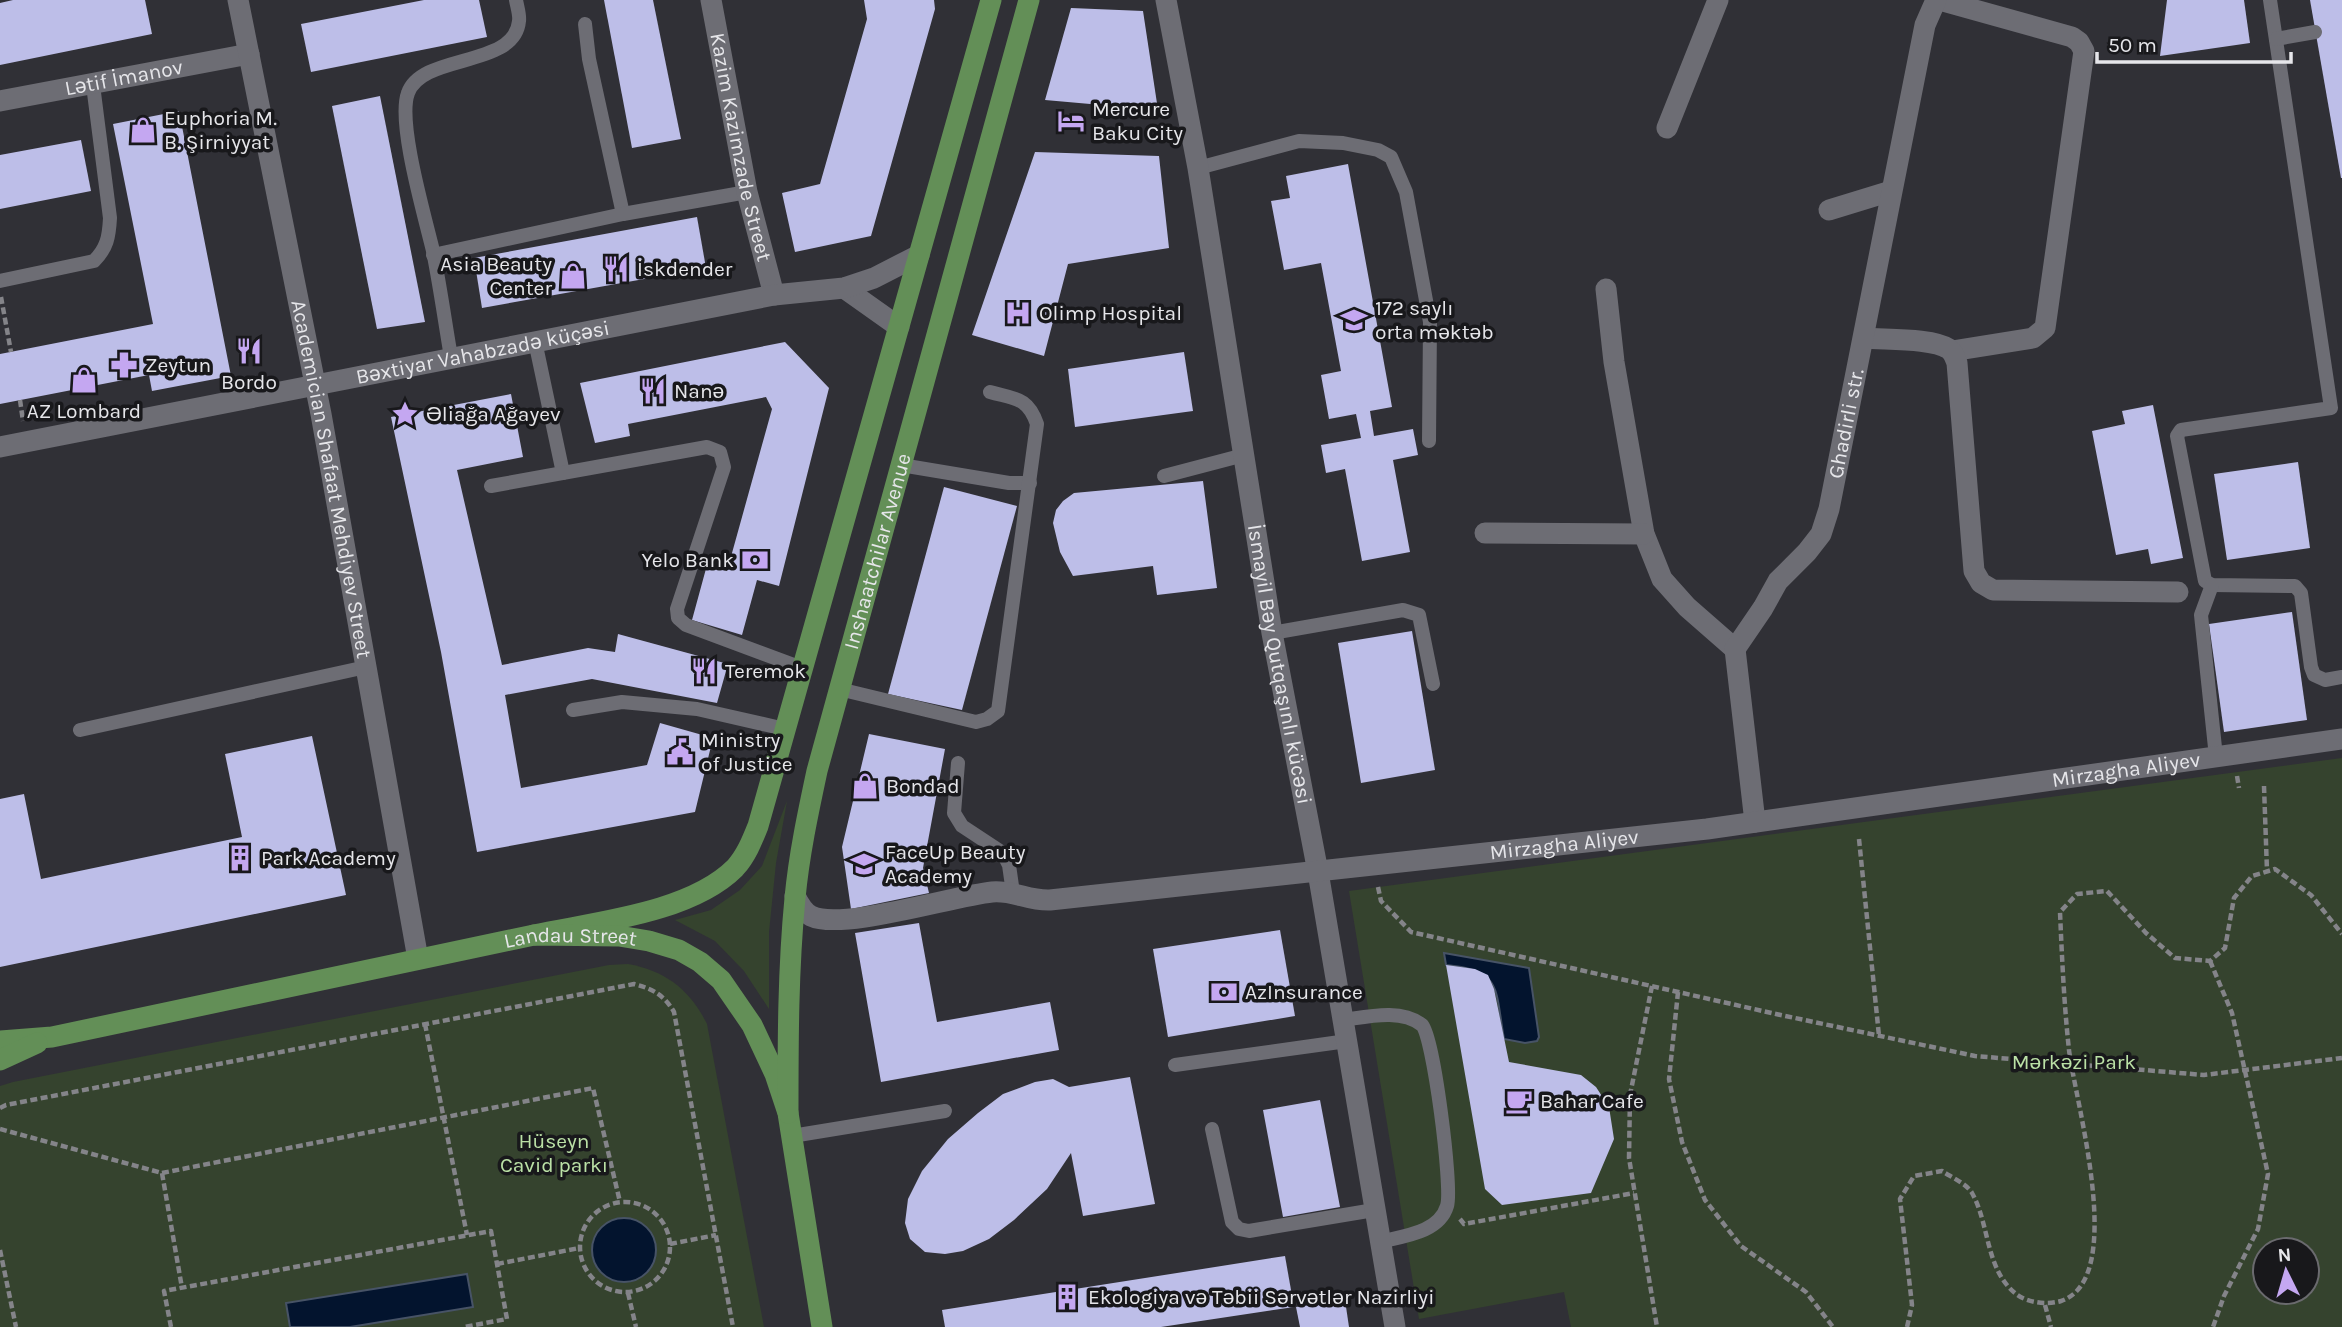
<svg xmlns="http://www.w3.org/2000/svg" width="2342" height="1327" viewBox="0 0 2342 1327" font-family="Karla,sans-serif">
<rect width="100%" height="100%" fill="#303036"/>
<g fill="#35432e" fill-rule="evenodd">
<path d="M2342,758V1327H1571L1564,1292L1419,1319L1349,891ZM2265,1250H2307V1292H2265Z"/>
<path d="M787,801L776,863L769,932V1009L744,971L715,941L675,920L711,910L740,890L762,866Z"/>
<path d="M628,964C666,971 690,990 707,1024L764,1327H0V1086L13,1082L609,965Z"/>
</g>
<g fill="#03142e" stroke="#475366" stroke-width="2">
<path d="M1444,953L1529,968L1539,1037L1537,1041L1525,1043L1504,1039C1495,990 1503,970 1446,965Z"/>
<circle cx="624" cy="1250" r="32"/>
<path d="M467,1274L473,1307L350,1327H290L286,1303Z"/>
</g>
<g fill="#bdbee8">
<path d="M13,0H145L152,34L0,65V3Z"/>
<path d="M424,0H479L487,37L311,72L301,24Z"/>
<path d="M604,0H653L681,139L632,148Z"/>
<path d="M864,0H934L935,9L871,236L795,252L782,193L820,184L867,19Z"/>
<path d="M2167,0H2244L2250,43L2160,56Z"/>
<path d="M2310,0H2342V178H2341Z"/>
<path d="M1071,8L1143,11L1158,110L1045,100Z"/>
<path d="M380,96L425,322L377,329L332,106Z"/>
<path d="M179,111L231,376L152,391L149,375L0,404V354L153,324L113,124Z"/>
<path d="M81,140L91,191L0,209V155Z"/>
<path d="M1035,152L1159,156L1169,248L1068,264L1044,356L972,335Z"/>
<path d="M1348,164L1392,407L1370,411L1374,436L1413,429L1418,455L1393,460L1410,552L1362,561L1345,469L1326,473L1321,445L1361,438L1356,414L1329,419L1321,375L1341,371L1321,263L1284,270L1271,201L1290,198L1286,176Z"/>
<path d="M697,217L706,268L482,308L474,258Z"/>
<path d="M785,342L829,388L779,586L757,580L742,635L692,620L707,565L727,571L772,409L766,397L628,424L630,436L595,443L580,383Z"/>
<path d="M1184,352L1193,411L1075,427L1068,369Z"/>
<path d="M511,394L523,457L457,470L502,665L588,648L615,652L618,634L728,664L717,703L592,679L505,695L521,788L647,765L660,723L713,738L695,812L477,852L441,652L391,417Z"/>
<path d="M2153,405L2183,558L2151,564L2148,549L2116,555L2092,431L2125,424L2122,411Z"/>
<path d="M2298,462L2310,548L2227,560L2214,474Z"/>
<path d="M1203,481L1217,588L1157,595L1153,566L1073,576L1060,552L1053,523L1056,510L1063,501L1074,493Z"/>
<path d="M944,487L1017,506L962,710L888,694Z"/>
<path d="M2292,612L2307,720L2224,732L2209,624Z"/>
<path d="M1412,631L1435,770L1361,783L1338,643Z"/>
<path d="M869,734L945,749L923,868L929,893L851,909L842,847Z"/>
<path d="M312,736L346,895L0,967V799L24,794L41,879L242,837L225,754Z"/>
<path d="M919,923L937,1022L1050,1002L1059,1050L881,1082L855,933Z"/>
<path d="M1280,930L1295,1016L1168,1037L1153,949Z"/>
<path d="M1446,965L1475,969L1488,975L1494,989L1509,1062L1581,1075L1596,1087L1609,1107L1614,1139L1591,1193L1502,1205L1485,1189Z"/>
<path d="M1130,1077L1155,1204L1083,1216L1071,1153L1047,1189L1014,1220L989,1239L963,1251L945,1254L925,1252L910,1239L905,1223L908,1199L922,1171L948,1139L978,1113L1003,1094L1035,1082L1053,1079L1069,1087Z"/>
<path d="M1320,1100L1340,1207L1283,1217L1263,1110Z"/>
<path d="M1285,1256L1294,1307L1161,1327H945L942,1310Z"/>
<path d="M1345,1300L1349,1327H1300L1296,1307Z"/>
</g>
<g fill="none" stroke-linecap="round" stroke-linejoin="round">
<g stroke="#848489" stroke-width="4.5" stroke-dasharray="7 3.5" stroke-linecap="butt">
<path d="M1,297L11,352"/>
<path d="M20,400L23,421"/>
<path d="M2237,776L2239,788"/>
<path d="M2264,786L2267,871"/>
<path d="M1859,839L1879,1036"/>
<path d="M1378,887L1381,901L1411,932L1776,1014L1975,1056L2204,1075L2342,1058"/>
<path d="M2210,961L2232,1013L2268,1174L2258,1229L2224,1296L2213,1327"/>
<path d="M1652,986L1630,1095L1629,1158L1657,1327"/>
<path d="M1678,992L1669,1079L1682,1142L1705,1200L1741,1246L1806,1292L1833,1327"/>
<path d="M425,1024L467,1235"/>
<path d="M0,1108L6,1105L634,984C653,989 664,995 674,1012L733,1327"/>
<path d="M0,1129L162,1173L182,1288"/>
<path d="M162,1173L593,1088L620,1202"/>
<circle cx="625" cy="1247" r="45"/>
<path d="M1460,1219L1464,1224L1634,1193"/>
<path d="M670,1244L716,1235"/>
<path d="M0,1250L16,1327"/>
<path d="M497,1264L579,1248"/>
<path d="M628,1293L636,1327"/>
<path d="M2045,1305L2051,1327"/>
<path d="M171,1327L164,1291L491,1231L507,1319L464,1327"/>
<path d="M1907,1327L1912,1305L1900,1199L1914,1176L1942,1171C1951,1177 1967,1184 1972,1193C1990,1225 1985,1269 2016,1294C2028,1303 2047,1305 2061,1301C2128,1279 2075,1101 2069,1050C2064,1004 2062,958 2060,912L2077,894L2107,891L2146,933L2175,958L2210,961L2225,948L2234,898L2252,876L2275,869L2311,895L2342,934"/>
</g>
<g stroke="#6d6d74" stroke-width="14">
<path d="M2270,0L2331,408L2181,430L2177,436L2205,581L2212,585L2295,586L2301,593L2311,667L2314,675L2325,680L2342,677"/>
<path d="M585,24L589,59L623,214"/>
<path d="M2276,39L2315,32"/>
<path d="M1198,168L1299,141L1343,143L1378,150L1391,157L1406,192L1430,322L1429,441"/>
<path d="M433,255L623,214L747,192"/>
<path d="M0,281L94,261C107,248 109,237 110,218L93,85"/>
<path d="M535,341L563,473"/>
<path d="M451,357C445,322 440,286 433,251C425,217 397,122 408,93C422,53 515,68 519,21C520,15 517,6 516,0"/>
<path d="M901,465L1009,483H1030"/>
<path d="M1164,476L1244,455"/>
<path d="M491,486L707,447L720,452L724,467L677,609L678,618L686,625L802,668"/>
<path d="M2212,585L2201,615L2216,757"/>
<path d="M1272,633L1403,610L1419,615L1433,684"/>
<path d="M839,689L976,722L987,719L998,711L1037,424C1028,397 1015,399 990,392"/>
<path d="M573,710L622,702L697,709L785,729"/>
<path d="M80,730L366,667"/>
<path d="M958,763L954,813L962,826L1003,853L1009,865L1013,893"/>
<path d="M1343,1020C1366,1017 1401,1008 1422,1025C1433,1034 1453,1188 1447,1206C1439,1233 1403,1236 1379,1242"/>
<path d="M1175,1065L1347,1041"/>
<path d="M1212,1129L1232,1222L1239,1229L1249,1231L1374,1210"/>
<path d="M792,1136L945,1111"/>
</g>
<g stroke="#6d6d74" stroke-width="21">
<path id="s1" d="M711,0L747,192L774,295"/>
<path id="s2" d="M1166,0L1198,168L1272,633L1318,872L1395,1327"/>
<path d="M1939,0L2072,37L2079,42L2084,51L2045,328L2033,338L1952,351"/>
<path id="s3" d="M0,101L249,54"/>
<path d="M1667,128L1718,0"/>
<path d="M1829,210L1891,191"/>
<path d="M1606,289L1614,362L1644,534L1662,579L1687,607L1735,649"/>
<path d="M1864,338C1885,340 1933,338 1949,349C1954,353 1955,358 1957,363L1974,571L1981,583L1993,590L2178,592"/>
<path d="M1485,533L1644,534"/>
<path id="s4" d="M1755,822L1735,649L1763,608L1778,581L1807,552L1821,534L1829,509L1925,25L1936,0"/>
<path id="s5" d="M795,896C799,904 803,912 811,916C842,931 953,896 992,892C1014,890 1028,901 1050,900L1707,829L2342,739"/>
</g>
<g stroke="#6d6d74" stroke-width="21">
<path id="s6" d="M238,0L321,414L418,959"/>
<path d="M844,288L899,327"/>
<path id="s7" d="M0,447L774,295L844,288L874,278L919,255"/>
</g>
<g stroke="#638f57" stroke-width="21">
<path d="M534,935C595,922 690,913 735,868C746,856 752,841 758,826L991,0"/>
<path id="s8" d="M0,1041L52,1037L534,935L619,936L649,941L679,950L700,962L721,980L752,1025L775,1074L788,1113L822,1327"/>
<path d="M0,1060L37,1043"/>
<path id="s9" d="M788,1113C788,1041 788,970 795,898C799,855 808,813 817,771L1029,0"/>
</g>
</g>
<defs>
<g id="hotel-bare" transform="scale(2.1)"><path d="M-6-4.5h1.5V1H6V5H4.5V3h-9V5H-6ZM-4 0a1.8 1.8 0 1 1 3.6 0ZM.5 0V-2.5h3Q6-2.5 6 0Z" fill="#c4a7f1" stroke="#18181b" stroke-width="2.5" paint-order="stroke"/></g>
<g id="shop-bare" transform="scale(2.1)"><path d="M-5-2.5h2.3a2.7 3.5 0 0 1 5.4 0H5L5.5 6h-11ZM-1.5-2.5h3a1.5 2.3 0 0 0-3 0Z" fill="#c4a7f1" stroke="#18181b" stroke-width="2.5" paint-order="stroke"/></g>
<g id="restaurant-bare" transform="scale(2.1)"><path d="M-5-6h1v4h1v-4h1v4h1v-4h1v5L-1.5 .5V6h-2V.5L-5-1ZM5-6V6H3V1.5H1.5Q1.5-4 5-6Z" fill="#c4a7f1" stroke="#18181b" stroke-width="2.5" paint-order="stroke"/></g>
<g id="hospital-bare" transform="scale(2.1)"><path d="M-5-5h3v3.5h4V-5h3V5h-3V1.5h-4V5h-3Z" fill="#c4a7f1" stroke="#18181b" stroke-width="2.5" paint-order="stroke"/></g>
<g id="school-bare" transform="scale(2.1)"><path d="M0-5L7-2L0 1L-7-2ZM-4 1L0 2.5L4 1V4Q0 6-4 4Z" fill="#c4a7f1" stroke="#18181b" stroke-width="2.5" paint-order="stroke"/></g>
<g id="pharmacy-bare" transform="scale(2.1)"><path d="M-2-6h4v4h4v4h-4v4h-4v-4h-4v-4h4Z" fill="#c4a7f1" stroke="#18181b" stroke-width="2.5" paint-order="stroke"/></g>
<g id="sight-bare" transform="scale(2.1)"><path d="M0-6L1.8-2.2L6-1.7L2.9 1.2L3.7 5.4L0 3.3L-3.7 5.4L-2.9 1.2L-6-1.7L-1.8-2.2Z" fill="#c4a7f1" stroke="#18181b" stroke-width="2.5" paint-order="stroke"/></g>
<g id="bank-bare" transform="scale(2.1)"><path d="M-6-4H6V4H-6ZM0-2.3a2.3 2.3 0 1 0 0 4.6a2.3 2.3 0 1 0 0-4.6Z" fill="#c4a7f1" stroke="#18181b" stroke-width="2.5" paint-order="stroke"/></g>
<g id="civic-bare" transform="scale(2.1)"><path d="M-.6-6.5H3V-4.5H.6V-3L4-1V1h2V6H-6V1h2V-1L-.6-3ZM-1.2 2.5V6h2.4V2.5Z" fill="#c4a7f1" stroke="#18181b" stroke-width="2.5" paint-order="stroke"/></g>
<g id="building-bare" transform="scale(2.1)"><path d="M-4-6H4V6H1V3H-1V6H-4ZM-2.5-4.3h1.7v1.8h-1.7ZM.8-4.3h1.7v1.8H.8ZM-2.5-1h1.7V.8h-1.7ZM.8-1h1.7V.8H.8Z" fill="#c4a7f1" stroke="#18181b" stroke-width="2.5" paint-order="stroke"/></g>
<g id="university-bare" transform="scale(2.1)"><path d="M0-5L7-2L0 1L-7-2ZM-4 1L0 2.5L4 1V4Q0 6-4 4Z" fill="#c4a7f1" stroke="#18181b" stroke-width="2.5" paint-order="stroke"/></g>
<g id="cafe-bare" transform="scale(2.1)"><path d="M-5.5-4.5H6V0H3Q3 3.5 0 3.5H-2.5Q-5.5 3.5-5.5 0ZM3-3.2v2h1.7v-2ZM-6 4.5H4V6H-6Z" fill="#c4a7f1" stroke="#18181b" stroke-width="2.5" paint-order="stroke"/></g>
</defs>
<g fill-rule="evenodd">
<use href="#hotel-bare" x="1071" y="121"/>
<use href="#shop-bare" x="143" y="130"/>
<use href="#restaurant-bare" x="616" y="269"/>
<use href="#shop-bare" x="573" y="276"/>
<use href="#hospital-bare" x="1018" y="313"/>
<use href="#school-bare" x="1354" y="320"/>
<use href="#restaurant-bare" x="249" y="351"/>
<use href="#pharmacy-bare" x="124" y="365"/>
<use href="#shop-bare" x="84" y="380"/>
<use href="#restaurant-bare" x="653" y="391"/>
<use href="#sight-bare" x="405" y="414"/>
<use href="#bank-bare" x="755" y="560"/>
<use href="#restaurant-bare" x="704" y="671"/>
<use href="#civic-bare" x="680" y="752"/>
<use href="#shop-bare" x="865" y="786"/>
<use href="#building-bare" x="240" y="858"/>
<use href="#university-bare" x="864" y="864"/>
<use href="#bank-bare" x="1224" y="992"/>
<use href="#cafe-bare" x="1519" y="1101"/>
<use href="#building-bare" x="1067" y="1297"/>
</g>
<g text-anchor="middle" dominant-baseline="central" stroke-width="7" stroke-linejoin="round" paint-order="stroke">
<g font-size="21" fill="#e6e6ea" stroke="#18181b">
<text stroke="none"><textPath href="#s3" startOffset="126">Lətif İmanov</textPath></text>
<text stroke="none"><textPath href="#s1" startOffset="150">Kazim Kazimzade Street</textPath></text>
<text stroke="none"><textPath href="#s7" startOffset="492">Bəxtiyar Vahabzadə küçəsi</textPath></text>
<text stroke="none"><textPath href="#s4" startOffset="432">Ghadirli str.</textPath></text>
<text stroke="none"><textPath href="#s6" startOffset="488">Academician Shafaat Mehdiyev Street</textPath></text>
<text stroke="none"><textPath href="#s9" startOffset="572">Inshaatchilar Avenue</textPath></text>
<text stroke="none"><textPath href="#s2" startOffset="674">İsmayil Bəy Qutqaşınlı kücəsi</textPath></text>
<text stroke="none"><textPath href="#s5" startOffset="1353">Mirzagha Aliyev</textPath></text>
<text stroke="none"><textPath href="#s5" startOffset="786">Mirzagha Aliyev</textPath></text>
<text stroke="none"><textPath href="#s8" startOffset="581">Landau Street</textPath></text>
</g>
<g font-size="21" fill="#e6e6ea" stroke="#18181b" text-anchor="start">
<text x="1092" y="109">Mercure<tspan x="1092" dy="24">Baku City</tspan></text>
<text x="164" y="118">Euphoria M.<tspan x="164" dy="24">B. Şirniyyat</tspan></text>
<text x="552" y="264" text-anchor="end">Asia Beauty<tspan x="552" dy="24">Center</tspan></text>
<text x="637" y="269">İskdender</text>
<text x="1375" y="308">172 saylı<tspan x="1375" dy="24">orta məktəb</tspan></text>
<text x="1039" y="313">Olimp Hospital</text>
<text x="145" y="365">Zeytun</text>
<text x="249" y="382" text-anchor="middle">Bordo</text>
<text x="674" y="391">Nanə</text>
<text x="84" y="411" text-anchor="middle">AZ Lombard</text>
<text x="426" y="414">Əliağa Ağayev</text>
<text x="734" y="560" text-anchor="end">Yelo Bank</text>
<text x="725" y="671">Teremok</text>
<text x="701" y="740">Ministry<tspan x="701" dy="24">of Justice</tspan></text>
<text x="886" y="786">Bondad</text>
<text x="885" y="852">FaceUp Beauty<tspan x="885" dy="24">Academy</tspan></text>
<text x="261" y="858">Park Academy</text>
<text x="1245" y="992">AzInsurance</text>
<text x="1540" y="1101">Bahar Cafe</text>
<text x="1088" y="1297">Ekologiya və Təbii Sərvətlər Nazirliyi</text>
</g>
<g font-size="21" fill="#bbe1a6" stroke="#18181b">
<text x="2074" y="1062">Mərkəzi Park</text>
<text x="554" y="1141">Hüseyn<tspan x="554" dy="24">Cavid parkı</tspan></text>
</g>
</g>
<g transform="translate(2286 1271) rotate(355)"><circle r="33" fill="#18181b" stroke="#6a6a6e" stroke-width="2"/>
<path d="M0-5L12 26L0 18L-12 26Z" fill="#c4a7f1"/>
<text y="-10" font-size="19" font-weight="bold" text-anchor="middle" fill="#e6e6ea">N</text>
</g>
<path d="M2097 52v10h194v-10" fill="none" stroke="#e6e6ea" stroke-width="3.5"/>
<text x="2108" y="52" font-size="21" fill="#e6e6ea" stroke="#18181b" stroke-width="5" paint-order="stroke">50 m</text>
</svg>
